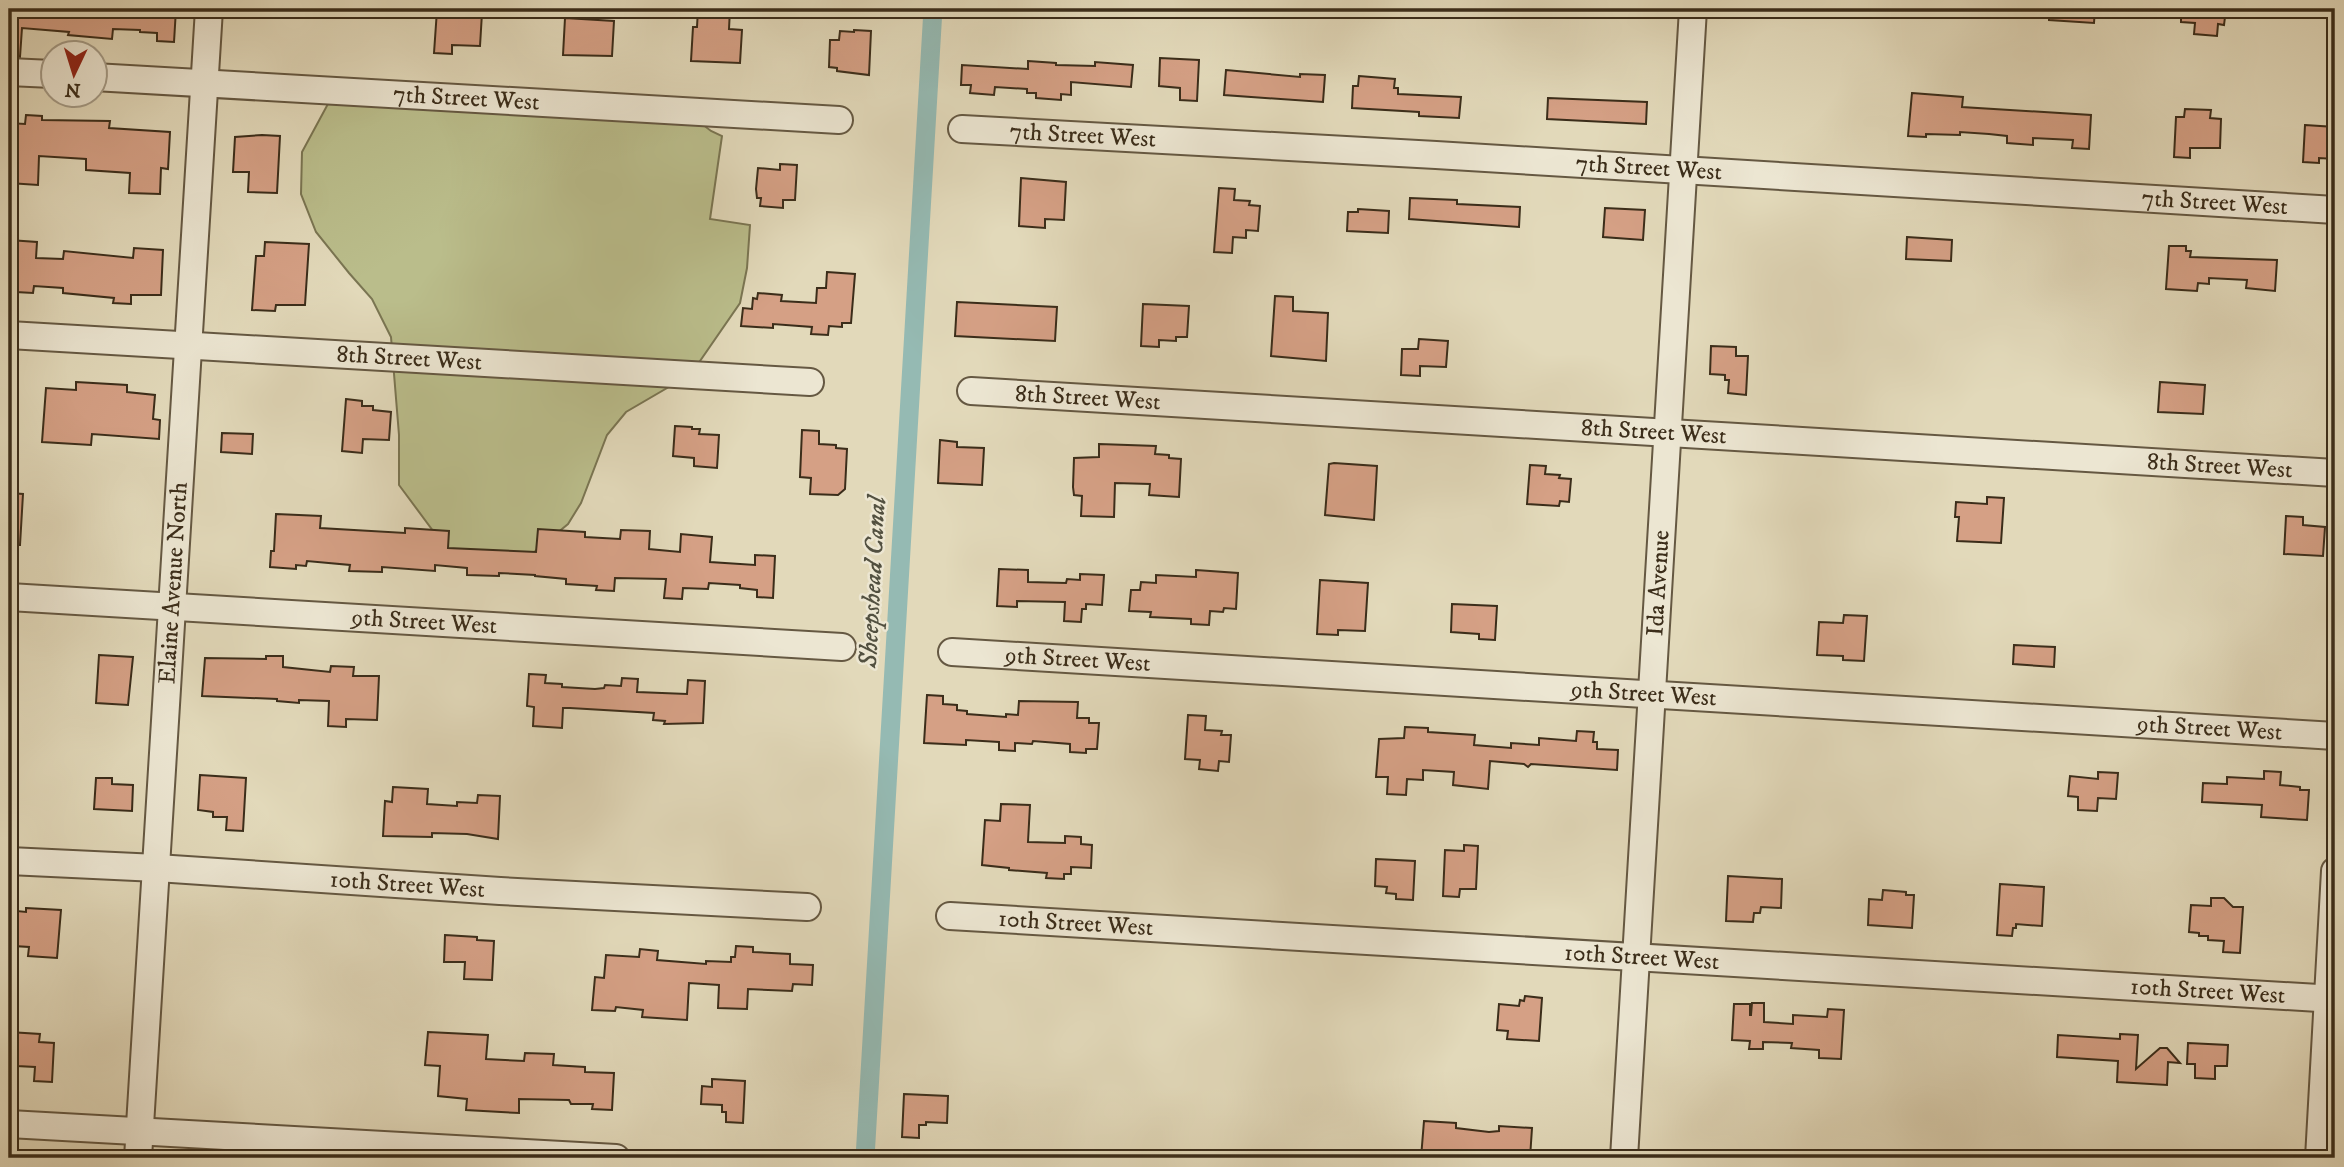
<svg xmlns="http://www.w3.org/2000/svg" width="2344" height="1167" viewBox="0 0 2344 1167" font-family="'IM FELL DW Pica',serif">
<rect width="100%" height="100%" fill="#e2d9ba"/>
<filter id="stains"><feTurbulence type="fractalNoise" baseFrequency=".00286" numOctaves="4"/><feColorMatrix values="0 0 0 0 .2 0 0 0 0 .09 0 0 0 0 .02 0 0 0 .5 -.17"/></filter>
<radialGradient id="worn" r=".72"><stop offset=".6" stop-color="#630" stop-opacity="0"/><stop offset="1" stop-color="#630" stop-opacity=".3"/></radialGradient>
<path fill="#babd8b" stroke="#7a7552" stroke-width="2" d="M336,89L684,110L711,131L722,136L710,219L750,225L747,268L740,303L691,374L626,412L607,435L581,503L568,524L533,553L448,551L399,485V435L391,337L372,299L349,273L316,232L301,194L302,152Z"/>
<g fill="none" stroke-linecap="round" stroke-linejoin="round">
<path stroke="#95bab3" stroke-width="19" d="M865,1158L933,9"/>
</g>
<g fill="#d5a085" stroke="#3b2d1a" stroke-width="2">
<path d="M9,9H176L174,42L157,41V33L140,32V30L113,29L112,39L68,35L69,32L22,28L20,57L9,56Z"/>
<path d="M448,9H474V12L482,13L480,46L452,45V54L434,53L437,10L448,11Z"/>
<path d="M698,9H730L729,29L742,30L740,63L691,61L693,27H697Z"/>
<path d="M2049,9H2095L2094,23L2049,20Z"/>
<path d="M2181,9H2226L2224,25L2218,24L2217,36L2194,34L2195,23L2181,22Z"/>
<path d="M565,18L614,21L612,56L563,55Z"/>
<path d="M854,30L871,31L869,75L837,71V68L829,67L830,40H839L840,31L854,32Z"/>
<path d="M1160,58L1199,60L1197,101L1180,100V88L1159,86Z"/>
<path d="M1028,61L1056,63V65L1095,66V62L1133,65L1131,87L1071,82V95L1061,94V100L1036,98V93H1027V89L995,87L994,95L970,93L971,85H961L962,65L1028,69Z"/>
<path d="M1226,70L1300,77V74L1325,75L1323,102L1224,95Z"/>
<path d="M1359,76L1395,79L1394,88H1398V94L1461,97L1459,118L1419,116V112L1352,108L1353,86H1358Z"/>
<path d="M1912,93L1963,97L1962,107L2091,115L2089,149L2072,148L2073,140L2033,138V145L2007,143V136L1989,134L1960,132V135L1926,134V137L1908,136Z"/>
<path d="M1548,98L1647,102L1646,124L1547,119Z"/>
<path d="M2185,109L2211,110L2210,118L2221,119L2220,148H2190V158L2174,157L2176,117H2184Z"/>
<path d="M26,115L42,116V120L110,121L109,128L170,132L168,169L161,168L160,194L129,193L130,173L86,170V159L39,156L38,185L9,183V123L25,124Z"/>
<path d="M2305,125L2335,127V159L2319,158V163L2303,162Z"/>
<path d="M262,135L280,136L277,193L248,192L249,172H233L235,137Z"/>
<path d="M780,164L797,165L795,200H783V208L760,206L761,198H757L756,189L758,168L780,170Z"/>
<path d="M1021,178L1066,182L1064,220L1045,219V228L1019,226Z"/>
<path d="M1219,188L1235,189L1234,200L1250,201L1249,205L1260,206L1258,231L1246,230V238L1233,237L1232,253L1214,252Z"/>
<path d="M1410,198L1457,200V204L1520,207L1519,227L1409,219Z"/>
<path d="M1605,208L1645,210L1643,240L1603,237Z"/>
<path d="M1358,209L1389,211L1388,233L1347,231L1348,212H1358Z"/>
<path d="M1907,237L1952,240L1951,261L1906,259Z"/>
<path d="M9,240L37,242L36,258L63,259L64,251L133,258L134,248L163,250L161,295H131V304L113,303L114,298L63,293V288L34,286L33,293L16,292V288H9Z"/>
<path d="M265,242L309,244L305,305H276L275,311L252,310L256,256H264Z"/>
<path d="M2169,246H2186V251H2191L2190,257L2277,260L2275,291L2246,288L2247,280L2209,278V284L2198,283L2197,291L2166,289Z"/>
<path d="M827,272L855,274L851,323H842V327L829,326L828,335L811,334L812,327L773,324V328L741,326L743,308L752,309L753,298L757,299L758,293L782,295L781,301L816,303L817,288H826Z"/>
<path d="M1275,296L1293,297V311L1328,313L1326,361L1271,356Z"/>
<path d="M957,302L1057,307L1055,341L955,336Z"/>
<path d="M1143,304L1189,306L1187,337H1176V341L1159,340V347L1141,346Z"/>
<path d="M1419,339L1448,341L1446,367L1420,366V376L1401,375L1402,349H1418Z"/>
<path d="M1711,346L1736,347V356H1748L1746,395L1728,393L1729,380H1725V375L1710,374Z"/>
<path d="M76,382L127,385V392L155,395L153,419L160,420L159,439L92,434L91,445L42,442L46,388L76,390Z"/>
<path d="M2160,382L2205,385L2203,414L2158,412Z"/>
<path d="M346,399L362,401V406H373V410L391,412L389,440L363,439L362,453L342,451Z"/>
<path d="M675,426L692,427V429H700L699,434L719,435L717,468L694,466V458L673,456Z"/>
<path d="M802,430L819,431V444L836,445V448L847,449L845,489L838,495L810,494L811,478L800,477Z"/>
<path d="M222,433L253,434L252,454L221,452Z"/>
<path d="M940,440L957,442V447L984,448L982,485L938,483Z"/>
<path d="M1099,444L1156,446L1155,454L1169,455V458L1181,459L1179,497L1149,495L1150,484L1115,483L1114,517L1081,516L1082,496L1074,495L1073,487L1074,458L1099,457Z"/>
<path d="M1334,463L1377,466L1374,520L1325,515L1329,464Z"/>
<path d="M1530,465L1546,466L1545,474L1560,475L1559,478L1571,479L1569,502L1560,501L1559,506L1527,504Z"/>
<path d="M9,493L23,494L20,545H9Z"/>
<path d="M1987,497L2004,498L2001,543L1957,541L1959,517H1955L1956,502L1987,504Z"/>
<path d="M276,514L321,516L320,528L405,533V528L449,531L448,548L536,552L538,529L585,532V537L620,539L621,530L650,531L649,549L680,552L681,534L712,537L710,562L755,565V555L775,556L773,598L757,597V590L740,588V585L709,583L708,589L683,588L682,599L664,598L666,579L615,578L614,591L596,590L597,586L566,584V579L535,576V575L499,573V576L467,575V568L435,565V571L382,567V572L349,571L350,565L307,561L306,566L296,565V569L270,567L271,551H274Z"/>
<path d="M2286,516L2303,517V525L2325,527L2323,556L2284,554Z"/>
<path d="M999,569L1028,570V582L1066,583L1067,579L1080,580V574L1104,575L1102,605L1086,604V609H1082L1081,622L1064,621L1065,602L1017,601V607L997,606Z"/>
<path d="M1196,570L1238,573L1236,609L1224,608L1223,612L1210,611L1209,625L1191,624V619L1150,617L1151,612L1129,611L1131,590H1140L1141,582L1156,583V575L1196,577Z"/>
<path d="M1320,580L1368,583L1365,631L1338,630V635L1317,634Z"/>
<path d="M1452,604L1497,606L1495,640L1479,639V634L1451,632Z"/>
<path d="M1844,615L1867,616L1864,661L1843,660V656L1817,655L1819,622L1843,623Z"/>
<path d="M2014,645L2055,647L2054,667L2013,664Z"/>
<path d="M99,655L133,657L128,705L96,703Z"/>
<path d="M266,656H283V667L330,672L331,666L354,667L353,676H379L377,720L346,719V727L328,726L329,701L299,700V703L277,701V699L202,696L205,658L266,659Z"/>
<path d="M529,674L546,675L545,683L562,684V687L595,689L604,688L605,685L621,686L622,678L638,679L637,692L687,694L688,680L705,681L703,723L664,724L665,721L653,720L654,713L570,708H563L562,728L533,726L534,707L527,706Z"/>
<path d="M927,695L943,696V704L957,705V710L967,711V714L1006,717V714L1018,715L1019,701L1078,702L1077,718H1089V723H1099L1097,749H1086V753L1070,752V744L1033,741L1032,744L1015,743V751L999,750V742L966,740V745L924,743Z"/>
<path d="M1188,715L1206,716L1205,730L1222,731L1221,735H1231L1229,762L1219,761L1218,771L1199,769L1200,760L1185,759Z"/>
<path d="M1405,727L1428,728V732L1475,735L1474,745L1511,748V743L1539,745V738L1576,741L1577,731L1594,732L1593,742H1597V749L1618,750L1617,770L1531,764L1528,767L1524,764L1490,761L1488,789L1453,785L1454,772L1423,770V780L1407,779L1406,795L1387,794L1388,777H1376L1379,739L1404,738Z"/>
<path d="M2264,771L2281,772L2280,785L2300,787V790H2309L2307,820L2261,817L2262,805L2202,802L2203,783L2227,784V777L2264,779Z"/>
<path d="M2098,772L2118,773L2116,799L2098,798L2097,811L2078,810V797L2068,796L2070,776L2098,779Z"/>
<path d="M200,775L246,778L243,831L226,830L227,817H213V812L198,810Z"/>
<path d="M96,778H112V784L133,785L132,811L94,809Z"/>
<path d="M393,787L428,789L427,804L457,806V802L477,803L478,795L500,796L498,839L467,834L432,833V837L383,836L385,801L392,802Z"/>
<path d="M1001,804L1030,805L1028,842L1065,843V836L1081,837V844L1092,845L1091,868L1071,867V874H1064V879L1046,878L1047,873L1009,870V868L982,865L985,820L1000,821Z"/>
<path d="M1464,845L1478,846L1476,889H1460L1459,897L1443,896L1445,850L1464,851Z"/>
<path d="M1376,859L1415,861L1413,900L1396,899V894L1386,893L1387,887L1375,886Z"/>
<path d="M1728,876L1782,879L1781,908L1761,907L1760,913H1754L1753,922L1726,921Z"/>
<path d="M2000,884L2044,887L2042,926L2016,924V928H2013L2012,936L1997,935Z"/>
<path d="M1883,890L1906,892V895H1914L1912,928L1868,925L1869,899L1882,900Z"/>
<path d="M2211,898H2224L2233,907H2243L2240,953L2223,952L2224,941L2208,940V936H2199V933L2189,932L2191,905L2211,906Z"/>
<path d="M26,908L61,910L57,958L28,956L29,947L14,946L17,911L26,912Z"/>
<path d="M445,935L477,937V940L494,941L492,980L464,979L465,962H444Z"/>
<path d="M736,946L753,947V952L790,954V964L813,965L812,985L793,984L792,991L748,989L747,1009L718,1008L719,985L689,983L687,1020L642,1017L643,1010L616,1007L615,1011L592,1010L595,977L604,978L606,955L639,957L640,949L658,951L657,960L706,964V961L731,962V957H735Z"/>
<path d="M1525,996L1542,998L1539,1041L1507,1039L1508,1031L1497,1030L1499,1004L1519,1006L1520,1000L1524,1001Z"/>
<path d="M1752,1003H1764V1022L1793,1024V1015L1827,1017L1828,1009L1844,1010L1841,1059L1819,1058V1050L1791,1048L1792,1043L1763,1042V1049H1749L1750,1041L1732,1040L1734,1004H1750V1015H1751Z"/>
<path d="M9,1032L40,1034L39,1042L54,1043L52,1082L34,1081L35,1067L17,1066V1063H9Z"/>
<path d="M428,1032L488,1035L486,1059L524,1061L525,1053L554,1054L553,1065L585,1067V1072L614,1073L612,1110L592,1109L593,1104H571L569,1100L519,1099V1113L466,1110L467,1099L438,1096L440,1066L425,1065Z"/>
<path d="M2120,1034L2138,1035L2136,1069L2160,1048H2167L2180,1063L2168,1062L2167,1085L2117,1082L2118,1061L2057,1057L2058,1035L2120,1039Z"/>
<path d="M2188,1043L2228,1045L2227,1066H2215V1079L2195,1078V1064H2187Z"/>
<path d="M712,1079L745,1081L743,1123L726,1122V1112H722V1105L701,1104L702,1086L712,1087Z"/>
<path d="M904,1094L948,1096L947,1123L926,1122V1125H919V1138L902,1137Z"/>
<path d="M1424,1121L1456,1123V1128L1489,1132L1499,1131V1126L1532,1128L1530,1158L1500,1157V1154L1452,1151L1451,1154L1438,1153L1437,1158H1421Z"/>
</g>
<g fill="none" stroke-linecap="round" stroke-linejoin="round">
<g stroke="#655842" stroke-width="30">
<g id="minor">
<path d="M9,72L52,74"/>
<path id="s1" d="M94,77L839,120"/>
<path id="s2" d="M962,129L1436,155L2335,210"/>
<path id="s3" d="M9,335L810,382"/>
<path id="s4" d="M971,391L2335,473"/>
<path id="s5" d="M9,597L842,647"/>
<path id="s6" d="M952,652L2335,736"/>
<path id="s7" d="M9,861L157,868L500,891L807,907"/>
<path id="s8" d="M950,916L2335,999"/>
<path d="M9,1124L616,1158"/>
<path id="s9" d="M138,1158L209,9"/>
<path id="s10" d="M1624,1158L1693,9"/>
<path d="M2319,1158L2335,871"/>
</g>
</g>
<use href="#minor" stroke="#ece6d2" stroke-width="26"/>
</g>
<g text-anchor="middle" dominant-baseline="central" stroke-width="5" stroke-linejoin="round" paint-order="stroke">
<g font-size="24" fill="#3b2d1a" stroke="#ece6d2">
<text stroke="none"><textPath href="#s1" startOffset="373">7th Street West</textPath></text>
<text stroke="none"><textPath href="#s2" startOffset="121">7th Street West</textPath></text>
<text stroke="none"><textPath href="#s2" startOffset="688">7th Street West</textPath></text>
<text stroke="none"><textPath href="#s2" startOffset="1255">7th Street West</textPath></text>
<text stroke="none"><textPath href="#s3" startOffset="401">8th Street West</textPath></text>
<text stroke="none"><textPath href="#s4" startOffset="117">8th Street West</textPath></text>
<text stroke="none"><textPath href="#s4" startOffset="684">8th Street West</textPath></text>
<text stroke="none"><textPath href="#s4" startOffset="1251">8th Street West</textPath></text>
<text stroke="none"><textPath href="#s10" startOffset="576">Ida Avenue</textPath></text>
<text stroke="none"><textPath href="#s9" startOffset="576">Elaine Avenue North</textPath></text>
<text stroke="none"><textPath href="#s5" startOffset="416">9th Street West</textPath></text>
<text stroke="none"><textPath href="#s6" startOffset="126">9th Street West</textPath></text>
<text stroke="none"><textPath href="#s6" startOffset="693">9th Street West</textPath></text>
<text stroke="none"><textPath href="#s6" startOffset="1260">9th Street West</textPath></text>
<text stroke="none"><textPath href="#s7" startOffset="399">10th Street West</textPath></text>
<text stroke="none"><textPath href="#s8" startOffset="126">10th Street West</textPath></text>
<text stroke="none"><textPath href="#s8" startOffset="693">10th Street West</textPath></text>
<text stroke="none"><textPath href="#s8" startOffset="1260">10th Street West</textPath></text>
</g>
<g font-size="26" font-style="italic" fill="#525040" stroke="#ece6d2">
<text transform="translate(873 582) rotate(-87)">Sheepshead Canal</text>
</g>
</g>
<rect width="2344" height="1167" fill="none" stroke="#e2d9ba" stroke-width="35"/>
<rect x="10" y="10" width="2323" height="1146" fill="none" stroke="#3b2d1a" stroke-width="3.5"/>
<rect x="18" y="18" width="2309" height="1132" fill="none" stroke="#3b2d1a" stroke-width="2"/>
<g transform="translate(74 74) rotate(184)"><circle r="33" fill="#ece6d2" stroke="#a59c88" stroke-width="2"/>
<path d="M0-5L12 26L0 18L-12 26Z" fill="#8f2418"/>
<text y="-10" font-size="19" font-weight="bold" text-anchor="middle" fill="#3b2d1a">N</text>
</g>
<rect width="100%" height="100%" filter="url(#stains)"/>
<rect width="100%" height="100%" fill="url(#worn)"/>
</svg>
